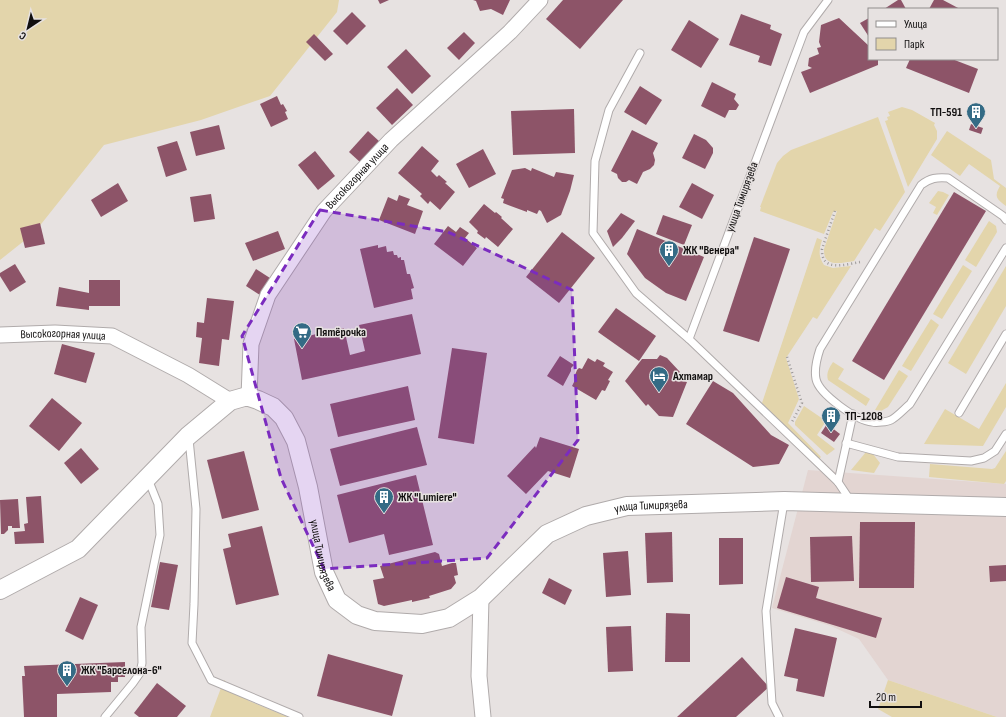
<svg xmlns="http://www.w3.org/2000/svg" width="1006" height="717" viewBox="0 0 1006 717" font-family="'Sofia Sans Condensed',sans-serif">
<rect width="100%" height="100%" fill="#e7e2e1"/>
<path fill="#e3d5d2" d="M808,470L1006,484V717H997L888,680L859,639L831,626L772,608Z"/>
<g fill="#e3d5ab">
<path d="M0,0H339L337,12L270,96L201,120L104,145L34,233L0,260Z"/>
<path d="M902,107L912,110L935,123L934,125L937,131V139L908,187L885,121L888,120L887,117L890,116L888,112Z"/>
<path d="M878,117L905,192L880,231L875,228L854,261C841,263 823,268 824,249L837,211L833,212L824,234L760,211L761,207H760L777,163L783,156L791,150Z"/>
<path d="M947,131L991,160L994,179L1006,188V206C996,199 994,196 1000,186L969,164L960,176L931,155Z"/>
<path d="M938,191L943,192L949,195L937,215L933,213L936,207L929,203Z"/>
<path d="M989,221L996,226L997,232L976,267L965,260Z"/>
<path d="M817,238L822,240C819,250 818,256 824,265L833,268L851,266L817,319L813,317L786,358L799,399L788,423L821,457L819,459L762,403Z"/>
<path d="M963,265L972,271L942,319L933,314Z"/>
<path d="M1006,266V306L966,374L948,363Z"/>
<path d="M931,319L939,325L911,371L902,366Z"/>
<path d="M833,362L844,369L838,379L870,399L866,406L828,380C826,373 829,368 833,362Z"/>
<path d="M899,370L908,376L888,407L881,411L875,410Z"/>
<path d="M1006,383V407L983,446L924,444L945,409L979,429Z"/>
<path d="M804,406L826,421L817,435L835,449L827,455L795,425V422Z"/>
<path d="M1006,451V481L1004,484L929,477L930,464L992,469L995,468Z"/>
<path d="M866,452L873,454L880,463L874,473L851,470Z"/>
<path d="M224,680L249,701L288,717H210Z"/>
<path d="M888,680L997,717H892L878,709Z"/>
</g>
<g fill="#8d5468">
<path d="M378,0H389L380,4Z"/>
<path d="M473,0H510L503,15L491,9L480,11L476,1Z"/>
<path d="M563,0H623L580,49L546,19Z"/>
<path d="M898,0H901L906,9H884Z"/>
<path d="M934,0H943L960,9H929Z"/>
<path d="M352,12L366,26L347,45L333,31Z"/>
<path d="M741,14L771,25L770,29L782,34L771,66L758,62L760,56L729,45Z"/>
<path d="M839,18L869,46V59H878V65L810,93L801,72L812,68L808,66L809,58L819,54L817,48L821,47L819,42L821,25Z"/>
<path d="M869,18V37L860,23Z"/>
<path d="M689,20L719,39L701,68L671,50Z"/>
<path d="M464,32L475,43L459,60L447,48Z"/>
<path d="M314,34L333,54L325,61L306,42Z"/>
<path d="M406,49L431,76L412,94L387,67Z"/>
<path d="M910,59H952L978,69L969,93L906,68Z"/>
<path d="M712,82L736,94L734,99L739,105L736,110H729L725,118L701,106Z"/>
<path d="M640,86L662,100L646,125L624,112Z"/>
<path d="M397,88L413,105L392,125L376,108Z"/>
<path d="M277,96L281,105L283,104L287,111L285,112L288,119L271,127L260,104Z"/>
<path d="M574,109L575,153L513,155L511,111Z"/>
<path d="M971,124L983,128L981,134L969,130Z"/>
<path d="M219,125L225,149L196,156L190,132Z"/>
<path d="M632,130L658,143L653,153L655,160L654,165L650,169L643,172L637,184L629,180L626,182H622L618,178L617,174L611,171Z"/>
<path d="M368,131L380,142L361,163L349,152Z"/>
<path d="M694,134L706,140L713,148V153L705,169L682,158Z"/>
<path d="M177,141L187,170L166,177L157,147Z"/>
<path d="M422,146L439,161L431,171L437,177L439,175L447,182L445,183L455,192L440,210L430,201L428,204L420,196L422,194L398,173Z"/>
<path d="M483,149L496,174L469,188L456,164Z"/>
<path d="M315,151L335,176L318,190L298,165Z"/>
<path d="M525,168L531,171L532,168L554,177L556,172L574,175L570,191L561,215L547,223L541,211L539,210L537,214L527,210V212L503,203L504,199L501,198L512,170Z"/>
<path d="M118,183L128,201L101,217L91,200Z"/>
<path d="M692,183L714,195L702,219L679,207Z"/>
<path d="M954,192L986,211L884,380L852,361Z"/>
<path d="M211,194L215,219L194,222L190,197Z"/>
<path d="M399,195L410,199L407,205L423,211L415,234L379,220L388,197L397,201Z"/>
<path d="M484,204L495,213L496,212L502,217L501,218L513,229L498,247L486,237L485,239L477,233L478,231L469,222Z"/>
<path d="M621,213L635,221L622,238L613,247L607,231Z"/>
<path d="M663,215L692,225L684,245L656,234Z"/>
<path d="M40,223L45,244L25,248L20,228Z"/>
<path d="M448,226L456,232L460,227L469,233L465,238L477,248L463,266L434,244Z"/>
<path d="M637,229L704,257L686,301L666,293L645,278L627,254Z"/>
<path d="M278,231L285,249L253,261L245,243Z"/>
<path d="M562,232L595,258L559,303L526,277Z"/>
<path d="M754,237L790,249L759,342L723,331Z"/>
<path d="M378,245V248L386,246L387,252L393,251L394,255H397L398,258L401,257V260H404L407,274H410L414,288L411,289L413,299L374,308L360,249Z"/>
<path d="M15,264L26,282L10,292L0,276V273Z"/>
<path d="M256,269L270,278L260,295L246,286Z"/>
<path d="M89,280H120V306H89V310L56,306L59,287L89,293Z"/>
<path d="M207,298L234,301L229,340L222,339L219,366L199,363L202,338L196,337L197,322L204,323Z"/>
<path d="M616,308L656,336L639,361L598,332Z"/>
<path d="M412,314L421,354L302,380L294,339L344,328L350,355L365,351L359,325Z"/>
<path d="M62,344L95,353L86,383L54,374Z"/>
<path d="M452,348L487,353L474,444L438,438Z"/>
<path d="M660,355L667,358L680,372L678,375L681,380L687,382L673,417L659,416L648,404L646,406L625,381L642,359H657Z"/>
<path d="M560,356L574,365L571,368V371L563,386L547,376Z"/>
<path d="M588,358L595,362L597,359L605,363L603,366L613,372L608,380L610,381L605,391L602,390L596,400L572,386L577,376L575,375L577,370L579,368L582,369Z"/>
<path d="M713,381L733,393L771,435L789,445L779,464L753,467L686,424Z"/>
<path d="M408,386L415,420L338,437L330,404Z"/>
<path d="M52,398L82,423L59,451L29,426Z"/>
<path d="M827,424L840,434L834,442L821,433Z"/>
<path d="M417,427L427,465L340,486L330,449Z"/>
<path d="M540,437L579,449L570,478L548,471L526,494L507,476L535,446L536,448Z"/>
<path d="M81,448L99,469L81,484L64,463Z"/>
<path d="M244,451L259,510L222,519L207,460Z"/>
<path d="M416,475L433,545L389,555L384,534L349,543L337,495Z"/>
<path d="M41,496L44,543L15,544L14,532L25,531L24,524L28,523L26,497Z"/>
<path d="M18,499L20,528H12V526H8V530L4,534H1L0,500Z"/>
<path d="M860,522H915L914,588H859Z"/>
<path d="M262,526L279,595L236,605L223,549L231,547L228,534Z"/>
<path d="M672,532L673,582L647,583L645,533Z"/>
<path d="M852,536L854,581L811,582L810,537Z"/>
<path d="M719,538H743V584L719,585Z"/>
<path d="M628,551L631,595L606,597L603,553Z"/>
<path d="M435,552L439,554L442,566L452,563H456L458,575L454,576L456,583L451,589L429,596L430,598L412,602V600L384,606L378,604L373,580L384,578L380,566Z"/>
<path d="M160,562L178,565L169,610L151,607Z"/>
<path d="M1006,565V581L990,582L989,566Z"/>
<path d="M786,577L819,587L816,598L882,618L876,638L777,608Z"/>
<path d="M549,578L572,590L565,605L542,593Z"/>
<path d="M80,597L98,605L83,640L65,631Z"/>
<path d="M666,613L690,614V662H665Z"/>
<path d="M631,626L633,671L608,672L606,627Z"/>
<path d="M795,628L837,638L824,697L796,691L798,679L784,676Z"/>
<path d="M328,654L403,675L392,716L317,696Z"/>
<path d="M742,657L769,687L736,717H677Z"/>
<path d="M125,662V677H118V682H111V692L57,694V717H24L22,676H25L24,666Z"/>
<path d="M157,683L186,706L177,717H139L134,713Z"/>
</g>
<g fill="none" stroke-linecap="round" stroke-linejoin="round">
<g stroke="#b0abab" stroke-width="9">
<g id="service">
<path d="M828,0L804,32L689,339L838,482L850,500"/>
<path d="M640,53L609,110L595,161L593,233L636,293L689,339"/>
<path d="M1006,220L1003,216L948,178C937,177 930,178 921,185L820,349C817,358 814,369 816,379C819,394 857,421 872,422C876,423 887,422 891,420C897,417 904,409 910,404L1006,248"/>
<path d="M959,413L1006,334"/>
<path d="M189,439L196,509L194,604L192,643L211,680L299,717"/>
<path d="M846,443L898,457L971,461L984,458L995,451L1006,434"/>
<path d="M838,482L853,414"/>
<path d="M105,717L133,683L140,673L142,663L141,627L160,535L158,504L148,479"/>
<path d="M779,717L772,703L766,611L784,502"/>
</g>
</g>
<g stroke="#b0abab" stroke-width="17">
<g id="minor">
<path id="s1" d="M0,335L55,333L112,336L188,375L230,401"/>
<path id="s2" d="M249,397L251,344L268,295L324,211L391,140L510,32L540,0"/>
<path d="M481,598L479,676L483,717"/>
</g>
</g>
<g stroke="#b0abab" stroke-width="20">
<g id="tertiary">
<path id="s3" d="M0,590L78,549L188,436L230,401L244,397H249L258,400L273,407L284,418L296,441L308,487L324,572L337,600L357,615L375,621L422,624L449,618L481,598L547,534L586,516L627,506L784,501L1006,507"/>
</g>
</g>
<g stroke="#9e9a99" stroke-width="2.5" stroke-dasharray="1 3" stroke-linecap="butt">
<path d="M835,211L822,249C821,272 844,265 860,262"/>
<path d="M787,357L802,403L792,422"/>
</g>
<use href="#service" stroke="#fff" stroke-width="7"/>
<use href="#minor" stroke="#fff" stroke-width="15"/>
<use href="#tertiary" stroke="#fff" stroke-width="18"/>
</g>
<path fill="#7b2cbf" fill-opacity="0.2" stroke="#7b2cbf" stroke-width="3" stroke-dasharray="8 5" stroke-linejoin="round" d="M320,210L448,232L572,290L578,440L487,558L324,569L281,478L242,336Z"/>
<defs>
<g id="building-pin" transform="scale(1)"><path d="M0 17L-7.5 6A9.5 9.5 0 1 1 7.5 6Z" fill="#346b85" stroke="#e7e2e1"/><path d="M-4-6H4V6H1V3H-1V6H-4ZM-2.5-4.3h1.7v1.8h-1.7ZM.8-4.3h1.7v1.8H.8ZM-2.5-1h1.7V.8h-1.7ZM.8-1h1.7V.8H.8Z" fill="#fff"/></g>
<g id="supermarket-pin" transform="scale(1)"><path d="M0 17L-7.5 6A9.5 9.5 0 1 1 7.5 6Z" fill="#346b85" stroke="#e7e2e1"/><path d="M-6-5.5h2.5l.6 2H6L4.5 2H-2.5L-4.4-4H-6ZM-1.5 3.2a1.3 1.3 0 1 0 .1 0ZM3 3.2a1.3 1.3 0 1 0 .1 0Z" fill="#fff"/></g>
<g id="hotel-pin" transform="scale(1)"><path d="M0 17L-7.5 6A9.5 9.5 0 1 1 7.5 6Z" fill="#346b85" stroke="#e7e2e1"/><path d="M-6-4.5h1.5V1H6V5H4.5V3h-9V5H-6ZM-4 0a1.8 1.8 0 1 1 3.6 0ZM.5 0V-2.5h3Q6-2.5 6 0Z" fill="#fff"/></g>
</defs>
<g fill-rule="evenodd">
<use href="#building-pin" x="976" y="112"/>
<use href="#building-pin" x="669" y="250"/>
<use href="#supermarket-pin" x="302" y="332"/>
<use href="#hotel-pin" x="659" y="376"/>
<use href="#building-pin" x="831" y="416"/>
<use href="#building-pin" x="384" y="497"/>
<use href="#building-pin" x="67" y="670"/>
</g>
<g text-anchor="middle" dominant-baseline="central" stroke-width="3" stroke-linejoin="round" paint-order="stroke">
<g font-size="12" font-weight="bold" fill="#110f0f" stroke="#e7e2e1" text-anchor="start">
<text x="962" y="112" text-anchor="end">ТП-591</text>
<text x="683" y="250">ЖК "Венера"</text>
<text x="316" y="332">Пятёрочка</text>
<text x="673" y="376">Ахтамар</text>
<text x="845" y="416">ТП-1208</text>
<text x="398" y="497">ЖК "Lumiere"</text>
<text x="81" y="670">ЖК "Барселона-6"</text>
</g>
<g font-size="12" fill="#110f0f" stroke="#e7e2e1">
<text stroke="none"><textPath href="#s2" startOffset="254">Высокогорная улица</textPath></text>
<text transform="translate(742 197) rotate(-70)">улица Тимирязева</text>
<text stroke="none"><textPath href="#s1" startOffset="63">Высокогорная улица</textPath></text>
<text stroke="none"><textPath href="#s3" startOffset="910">улица Тимирязева</textPath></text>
<text stroke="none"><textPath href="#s3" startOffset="505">улица Тимирязева</textPath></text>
</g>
</g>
<rect x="868" y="8" width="130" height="52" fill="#e7e2e1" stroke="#918e8d"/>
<rect x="876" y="21" width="20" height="6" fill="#ffffff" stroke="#918e8d"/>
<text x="904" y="28" font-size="12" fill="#110f0f">Улица</text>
<rect x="876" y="38" width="20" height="12" fill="#e3d5ab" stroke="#918e8d"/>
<text x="904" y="48" font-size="12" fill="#110f0f">Парк</text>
<g transform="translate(28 28) rotate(215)" stroke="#e7e2e1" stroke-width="3" paint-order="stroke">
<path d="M0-3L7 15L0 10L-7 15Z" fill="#110f0f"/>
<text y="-6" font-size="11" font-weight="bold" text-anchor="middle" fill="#110f0f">С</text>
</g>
<path d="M870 701v6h51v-6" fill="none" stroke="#110f0f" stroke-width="2"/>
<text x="876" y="701" font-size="12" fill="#110f0f" stroke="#e7e2e1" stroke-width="3" paint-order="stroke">20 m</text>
</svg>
